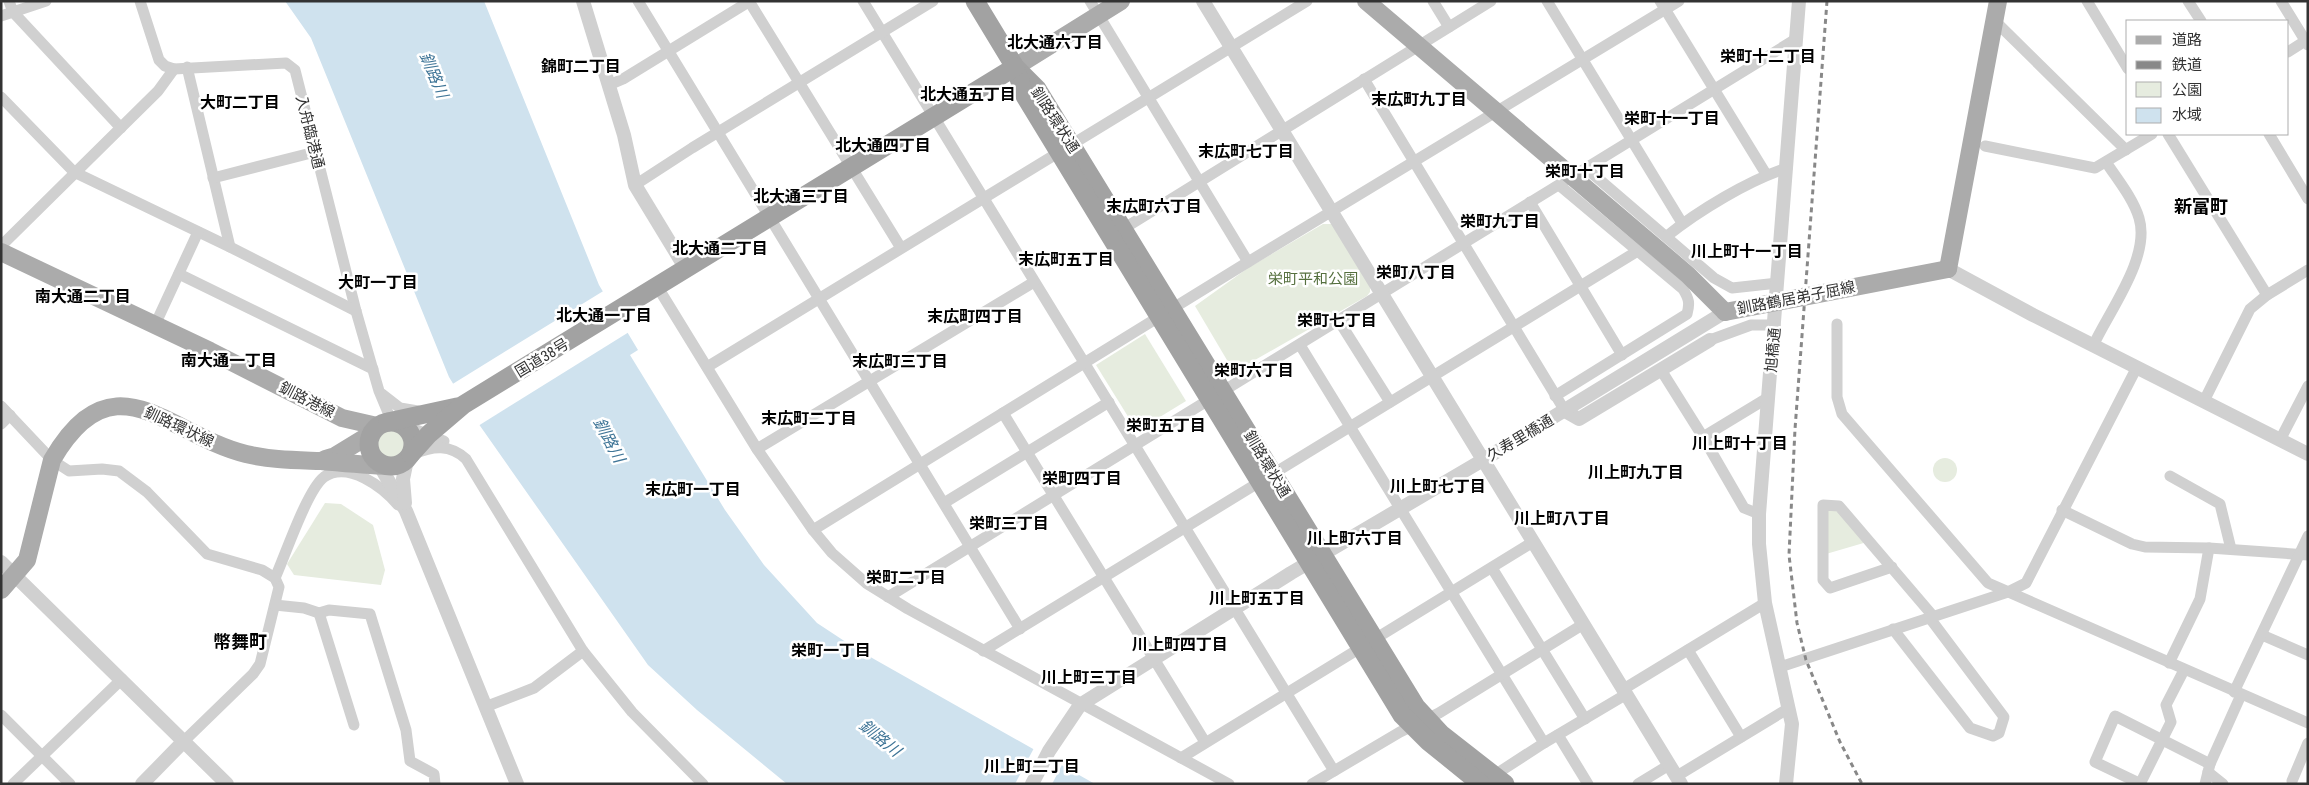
<svg xmlns="http://www.w3.org/2000/svg" width="2309" height="785" viewBox="0 0 2309 785" font-family="'Roboto Condensed','Noto Sans JP',sans-serif">
<rect width="100%" height="100%" fill="#fff"/>
<g fill="#e6ecdf">
<path d="M1323,224H1332L1370,286V292L1367,296L1234,372L1195,306L1248,268Z"/>
<path d="M1145,334L1186,401L1137,431L1096,365Z"/>
<circle cx="393" cy="445" r="15"/>
<circle cx="1945" cy="470" r="12"/>
<path d="M325,503L341,504L373,525L385,570L381,585L294,575L287,564Z"/>
<path d="M1826,508H1838L1867,542L1826,554Z"/>
</g>
<path fill="#cfe2ee" d="M285,1H484L599,285L638,350L630,355L725,510L764,565L817,623L858,650L1095,784H787L697,710L648,665L471,413L449,377L311,38Z"/>
<g fill="#fff">
<path d="M605,290L629,332L478,426L451,385Z"/>
<path d="M1034,748L1063,763L1052,784H1015Z"/>
</g>
<g fill="none" stroke-linecap="round" stroke-linejoin="round">
<g stroke="#d0d0d0" stroke-width="11">
<path d="M9,1L13,12L121,128"/>
<path d="M140,1L159,60L165,66L174,69L286,63L295,70L356,311L379,391L389,415L398,422"/>
<path d="M638,1L1020,629"/>
<path d="M749,1L901,248"/>
<path d="M863,1L1334,771"/>
<path d="M1090,1L1248,262"/>
<path d="M1433,1L1449,27"/>
<path d="M1547,1L1682,223"/>
<path d="M1660,1L1766,174"/>
<path d="M2087,1L2128,69"/>
<path d="M2188,1L2201,21"/>
<path d="M2281,1L2308,45"/>
<path d="M1,16L46,1"/>
<path d="M1995,21L2126,150"/>
<path d="M2288,52L2308,39"/>
<path d="M187,67L230,247"/>
<path d="M1364,79L1565,411"/>
<path d="M609,85L623,79L750,1"/>
<path d="M1,97L74,172L230,247L356,311"/>
<path d="M2168,134L2267,295"/>
<path d="M2269,134L2308,199"/>
<path d="M1985,146L2095,168L2152,134"/>
<path d="M1587,169L1714,278L1732,288L1778,283"/>
<path d="M213,178L315,152"/>
<path d="M635,185L692,148L933,1"/>
<path d="M1530,202L1622,355"/>
<path d="M1123,229L1491,1"/>
<path d="M1667,236C1698,211 1749,180 1787,168"/>
<path d="M1,246L158,91L174,69"/>
<path d="M179,274L373,369"/>
<path d="M657,286L757,449L813,530L832,553L866,583L908,609L1229,784"/>
<path d="M1339,321L1390,402"/>
<path d="M1837,324V397L1842,414L1988,583L2308,723"/>
<path d="M155,325L198,232"/>
<path d="M1710,340L1751,325H1775"/>
<path d="M1300,345L1544,743"/>
<path d="M2093,346C2109,311 2151,257 2139,218C2133,198 2117,179 2106,162"/>
<path d="M707,367L1307,1"/>
<path d="M1661,370L1703,437"/>
<path d="M382,394L400,408L418,411"/>
<path d="M1555,396L1687,314C1690,303 1689,299 1683,289L1559,185"/>
<path d="M2204,401L2250,309L2267,295L2308,270"/>
<path d="M1,406L52,460L69,471L102,469L119,471L147,492L207,554L262,570L275,578L279,587L260,664L253,674L183,742"/>
<path d="M1003,413L1205,742"/>
<path d="M1,424L10,415"/>
<path d="M402,424L444,441"/>
<path d="M2280,440L2308,386"/>
<path d="M757,449L1034,282"/>
<path d="M414,454C433,446 450,444 466,459L583,651L632,712L703,784"/>
<path d="M2170,476L2220,504L2231,549"/>
<path d="M944,503L1109,402"/>
<path d="M2062,510L2132,544L2145,547L2209,548L2308,555"/>
<path d="M1759,514L1744,508L1703,437L1769,397"/>
<path d="M813,530L1248,262L1679,1"/>
<path d="M1892,567L1830,588L1823,580V505L1839,506L1933,616"/>
<path d="M1492,568L1585,719"/>
<path d="M275,578C285,556 307,490 324,477C348,460 384,488 398,505"/>
<path d="M888,597L1796,39"/>
<path d="M275,605L304,608L319,613L329,610L370,614L406,730L410,761L434,774L435,784"/>
<path d="M319,613L354,725"/>
<path d="M1893,629L1970,728L1993,736L1999,733L2004,717L1929,617"/>
<path d="M2262,635L2308,655"/>
<path d="M1688,650L1741,737"/>
<path d="M983,651L1636,252"/>
<path d="M2169,663L2200,599L2209,548"/>
<path d="M1780,667L2008,592L2026,583L2137,367"/>
<path d="M1622,690L1765,603"/>
<path d="M2234,692L2308,536"/>
<path d="M485,707L534,688L583,651"/>
<path d="M1,715L70,784"/>
<path d="M1558,735L1588,784"/>
<path d="M1181,758L1533,542"/>
<path d="M2208,772L2223,784"/>
<path d="M1677,776L1789,708"/>
<path d="M1490,778L1544,743L1625,695"/>
<path d="M2292,781L2308,743"/>
<path d="M13,784L122,679"/>
<path d="M1312,784L1400,732L1439,713L1582,625"/>
<path d="M1638,784L1669,765"/>
<path d="M2140,784L2171,722L2166,705L2184,670"/>
<path d="M2141,784L2095,762L2115,716L2210,764"/>
<path d="M2205,784L2210,764L2241,695"/>
</g>
<g stroke="#d0d0d0" stroke-width="14">
<path d="M583,1L624,135L635,185L686,269"/>
<path d="M1203,1L1681,784"/>
<path d="M1948,269L2033,315L2308,454"/>
<path d="M1565,411L1579,419L1710,340"/>
<path d="M377,461L406,511L517,784"/>
<path d="M405,503L403,479L407,460"/>
<path d="M1,562L227,784"/>
<path d="M142,784L183,742"/>
<path d="M1032,784L1049,751L1080,705L1291,573L1483,460L1725,312"/>
<path d="M1786,784L1792,724L1765,603L1759,544V514L1799,1"/>
</g>
<g stroke="#ababab" stroke-width="18">
<path d="M1366,1L1688,275L1725,312"/>
<path d="M1015,67L1121,1"/>
<path d="M1,252L210,351L342,418L377,426"/>
<path d="M1948,269L1998,1"/>
<path d="M325,459L335,456L371,434"/>
<path d="M1,590L27,560L52,460C114,354 166,434 246,454C271,460 295,460 321,461C344,463 366,465 389,466"/>
</g>
<g stroke="#a2a2a2" stroke-width="19">
<path d="M975,1L1015,67L1037,89L1416,707L1441,734L1505,784"/>
<path d="M1016,70L1025,96L1402,715L1428,741L1481,784"/>
<circle cx="391" cy="444" r="22"/>
<path d="M388,422L457,407"/>
<path d="M411,454L429,434L463,405L1015,67"/>
</g>
<path stroke="#888" stroke-width="3" stroke-dasharray="5 4" stroke-linecap="butt" d="M1827,1L1795,429L1789,555L1797,623L1806,660L1840,742L1862,784"/>
<path stroke="#ababab" stroke-width="18" d="M1725,312L1948,269"/>
</g>
<g text-anchor="middle" dominant-baseline="central" stroke-width="5" stroke-linejoin="round" paint-order="stroke">
<g font-size="15" fill="#333" stroke="#fff">
<text transform="translate(1055 120) rotate(57)">釧路環状通</text>
<text transform="translate(310 132) rotate(76)">入舟臨港通</text>
<text transform="translate(1796 298) rotate(-11)">釧路鶴居弟子屈線</text>
<text transform="translate(1773 350) rotate(-85)">旭橋通</text>
<text transform="translate(542 358) rotate(-31)">国道38号</text>
<text transform="translate(307 400) rotate(27)">釧路港線</text>
<text transform="translate(179 427) rotate(25)">釧路環状線</text>
<text transform="translate(1520 438) rotate(-31)">久寿里橋通</text>
<text transform="translate(1267 464) rotate(59)">釧路環状通</text>
</g>
<g font-size="15" fill="#56703f" stroke="#fff">
<text x="1313" y="279">栄町平和公園</text>
</g>
<g font-size="16" font-weight="bold" fill="#000" stroke="#fff">
<text x="1055" y="42">北大通六丁目</text>
<text x="1768" y="56">栄町十二丁目</text>
<text x="581" y="66">錦町二丁目</text>
<text x="968" y="94">北大通五丁目</text>
<text x="1419" y="99">末広町九丁目</text>
<text x="240" y="102">大町二丁目</text>
<text x="1672" y="118">栄町十一丁目</text>
<text x="883" y="145">北大通四丁目</text>
<text x="1246" y="151">末広町七丁目</text>
<text x="1585" y="171">栄町十丁目</text>
<text x="801" y="196">北大通三丁目</text>
<text x="1154" y="206">末広町六丁目</text>
<text x="1500" y="221">栄町九丁目</text>
<text x="720" y="248">北大通二丁目</text>
<text x="1747" y="251">川上町十一丁目</text>
<text x="1066" y="259">末広町五丁目</text>
<text x="1416" y="272">栄町八丁目</text>
<text x="378" y="282">大町一丁目</text>
<text x="83" y="296">南大通二丁目</text>
<text x="604" y="315">北大通一丁目</text>
<text x="975" y="316">末広町四丁目</text>
<text x="1337" y="320">栄町七丁目</text>
<text x="229" y="360">南大通一丁目</text>
<text x="900" y="361">末広町三丁目</text>
<text x="1254" y="370">栄町六丁目</text>
<text x="809" y="418">末広町二丁目</text>
<text x="1166" y="425">栄町五丁目</text>
<text x="1740" y="443">川上町十丁目</text>
<text x="1636" y="472">川上町九丁目</text>
<text x="1082" y="478">栄町四丁目</text>
<text x="1438" y="486">川上町七丁目</text>
<text x="693" y="489">末広町一丁目</text>
<text x="1562" y="518">川上町八丁目</text>
<text x="1009" y="523">栄町三丁目</text>
<text x="1355" y="538">川上町六丁目</text>
<text x="906" y="577">栄町二丁目</text>
<text x="1257" y="598">川上町五丁目</text>
<text x="1180" y="644">川上町四丁目</text>
<text x="831" y="650">栄町一丁目</text>
<text x="1089" y="677">川上町三丁目</text>
<text x="1032" y="766">川上町二丁目</text>
</g>
<g font-size="16" font-style="italic" fill="#3f7597" stroke="#fff">
<text transform="translate(434 75) rotate(67)">釧路川</text>
<text transform="translate(609 440) rotate(62)">釧路川</text>
<text transform="translate(880 738) rotate(39)">釧路川</text>
</g>
<g font-size="18" font-weight="bold" fill="#000" stroke="#fff">
<text x="2201" y="206">新富町</text>
<text x="240" y="641">幣舞町</text>
</g>
</g>
<rect width="2309" height="785" fill="none" stroke="#333333" stroke-width="5"/>
<rect x="2126" y="20" width="162" height="115" fill="#ffffff" stroke="#adadad"/>
<rect x="2136" y="36" width="25" height="8" fill="#ababab" stroke="#adadad"/>
<text x="2172" y="45" font-size="15" fill="#333333">道路</text>
<rect x="2136" y="61" width="25" height="8" fill="#888888" stroke="#adadad"/>
<text x="2172" y="70" font-size="15" fill="#333333">鉄道</text>
<rect x="2136" y="82" width="25" height="15" fill="#e6ecdf" stroke="#adadad"/>
<text x="2172" y="95" font-size="15" fill="#333333">公園</text>
<rect x="2136" y="108" width="25" height="15" fill="#cfe2ee" stroke="#adadad"/>
<text x="2172" y="120" font-size="15" fill="#333333">水域</text>
</svg>
